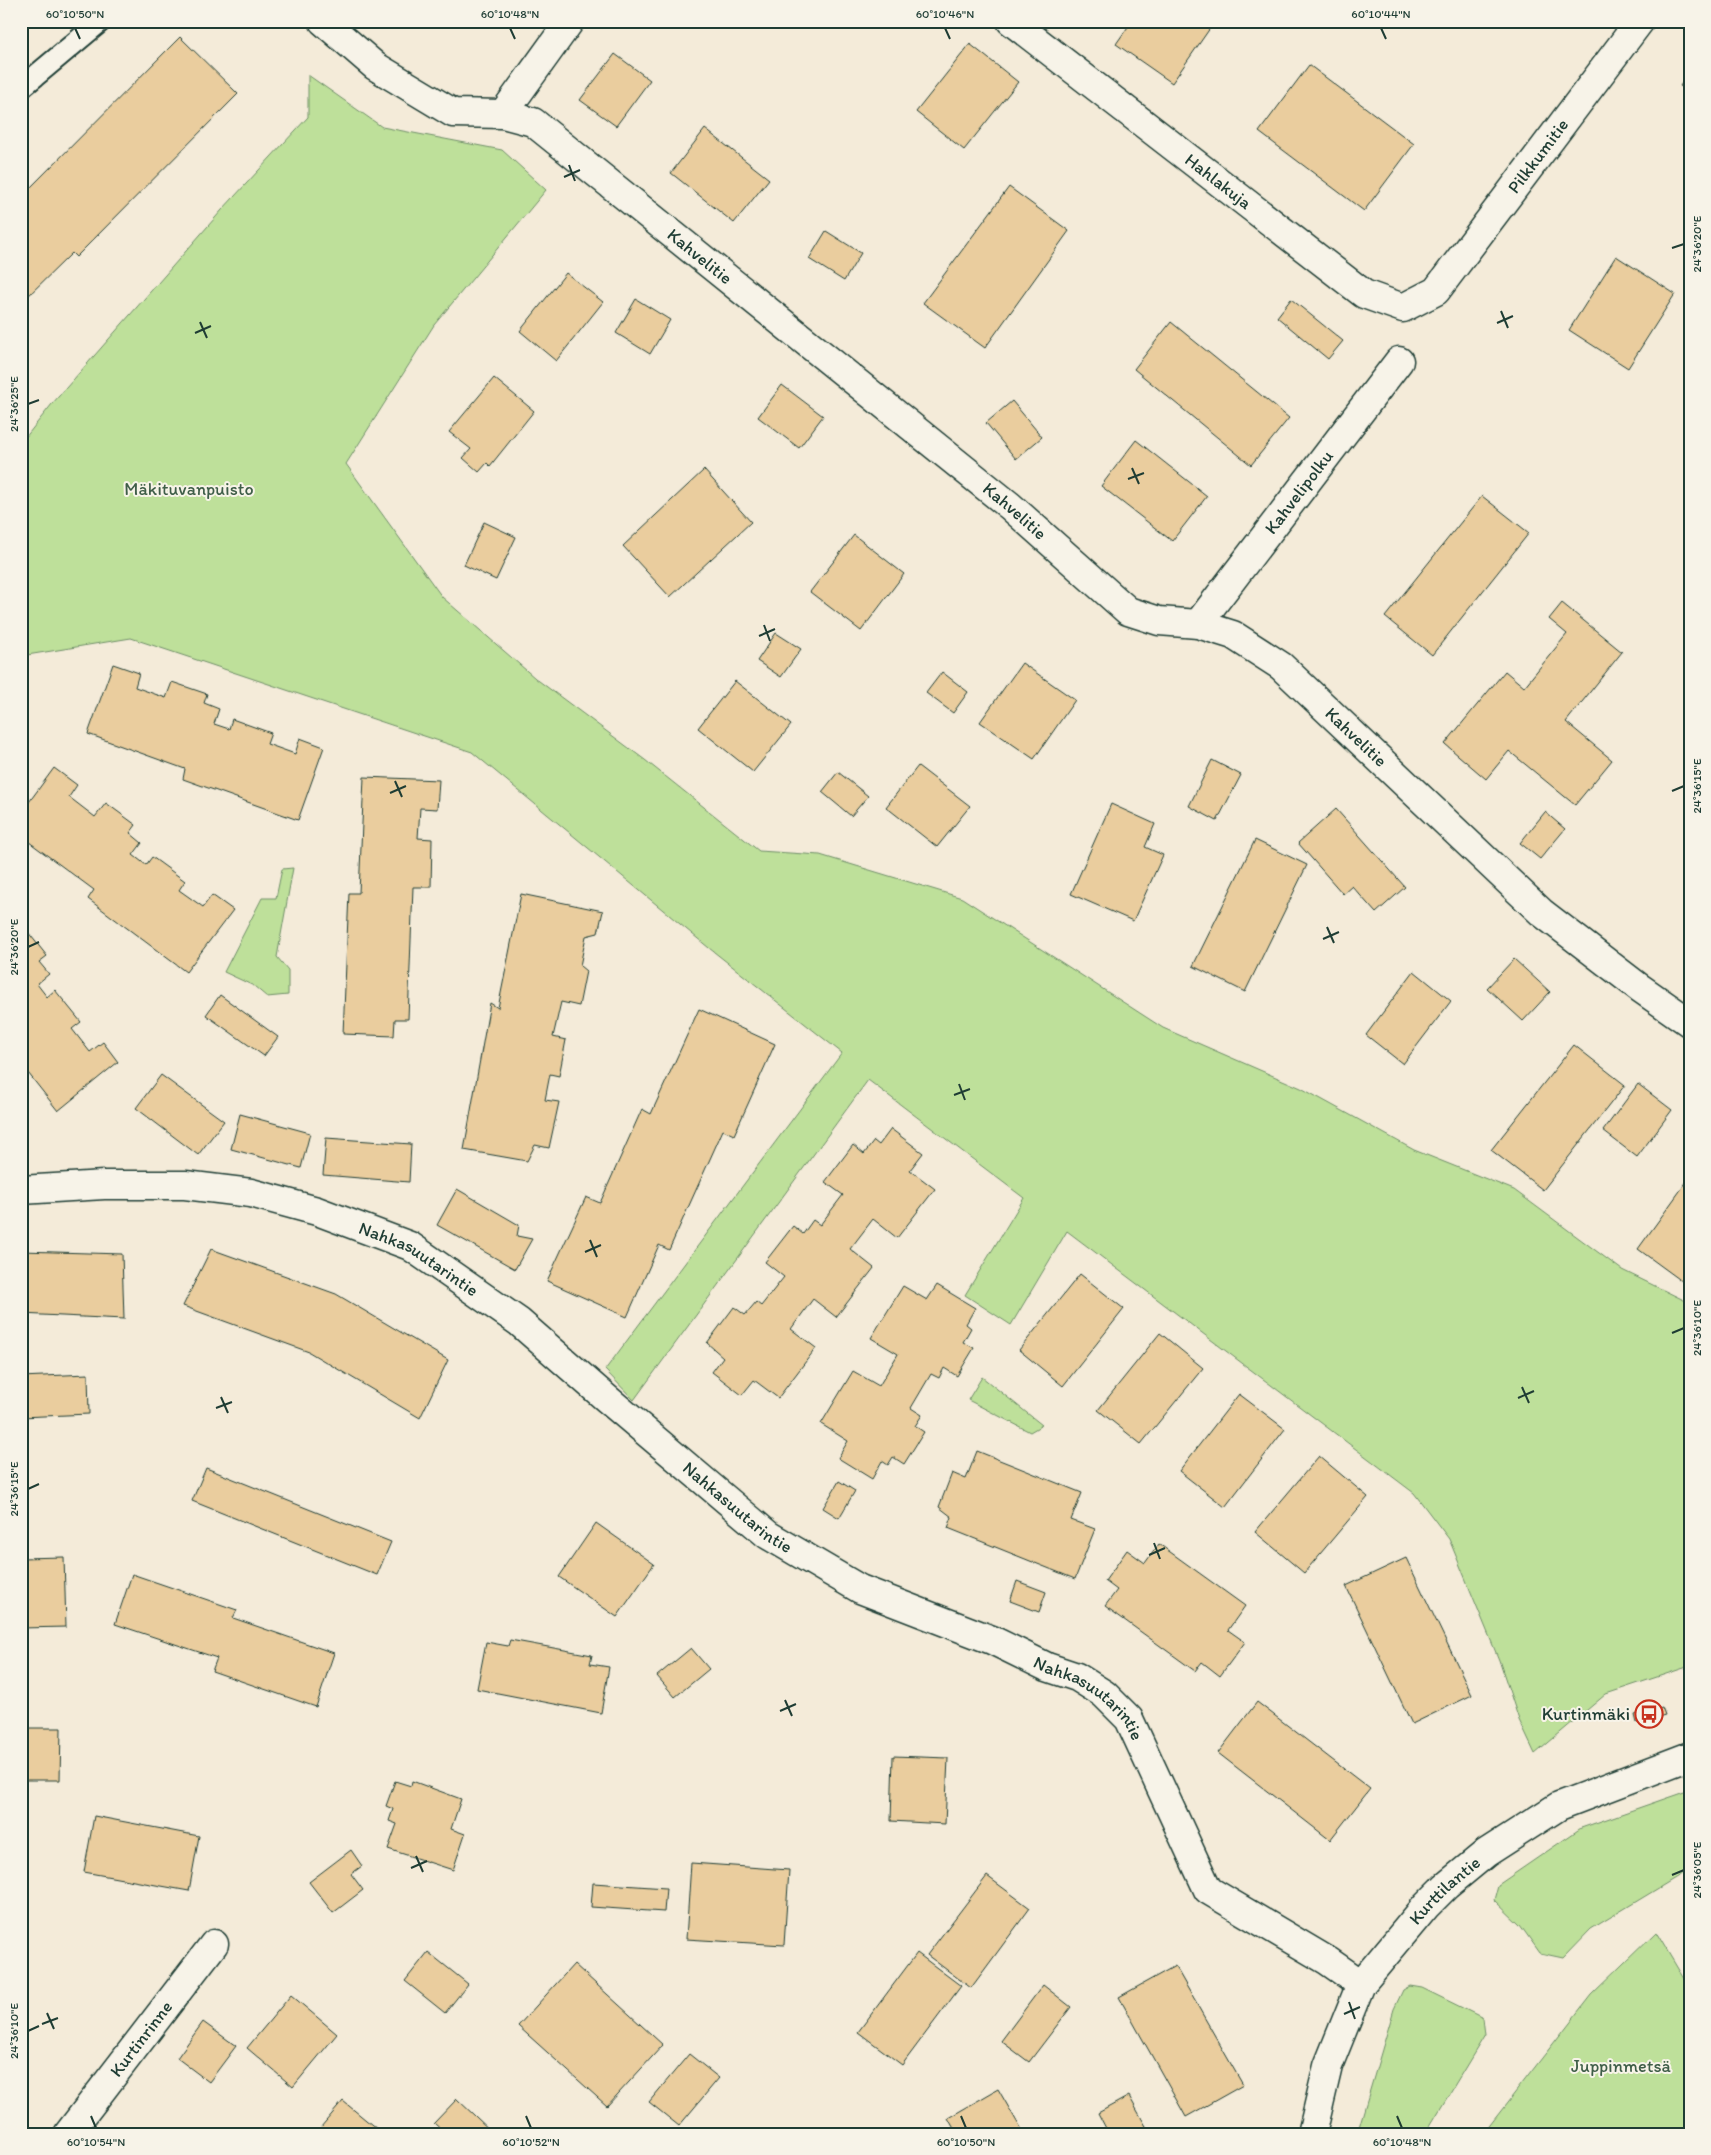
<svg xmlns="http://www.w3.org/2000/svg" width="1711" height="2155" viewBox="0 0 1711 2155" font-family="Itim,sans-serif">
<rect width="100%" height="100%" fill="#f4ebd9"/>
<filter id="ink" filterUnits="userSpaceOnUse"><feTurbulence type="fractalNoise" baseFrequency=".02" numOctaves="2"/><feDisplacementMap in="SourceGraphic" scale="10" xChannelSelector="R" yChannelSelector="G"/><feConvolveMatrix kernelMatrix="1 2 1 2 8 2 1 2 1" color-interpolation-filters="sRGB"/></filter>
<g filter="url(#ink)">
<g fill="#bee09a" stroke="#6e8e67">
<path d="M308,75L382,127L502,150L546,190L434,325L346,464L442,597L535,678L645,760L759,851L820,855L962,898L1163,1028L1301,1088L1414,1150L1514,1190L1622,1270L1690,1303V1666L1606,1694L1535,1754L1519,1720L1499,1660L1449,1539L1414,1493L1067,1231L1011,1325L965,1295L1024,1198L868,1080L634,1400L605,1370L842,1053L709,948L472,752L131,638L21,656V443L52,404L222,210L308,117Z"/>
<path d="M293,868L277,957L288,970V995L267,997L254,986L224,972L262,898H276L282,869Z"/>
<path d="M982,1377L1042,1425L1030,1432L968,1400Z"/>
<path d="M1690,1790V1869L1591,1929L1563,1958L1540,1953L1520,1925L1494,1900L1498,1885L1581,1828Z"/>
<path d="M1656,1932L1690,1989V2134H1483L1591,1995Z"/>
<path d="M1410,1986L1422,1988L1483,2018L1485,2035L1425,2134H1357L1394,2009L1403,1990Z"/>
</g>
<g fill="#eacd9e" stroke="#1f3d34">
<path d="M1132,21H1215L1172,83L1116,44Z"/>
<path d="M180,37L238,94L76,257L72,253L21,303V194L23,195Z"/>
<path d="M970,44L1018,82L964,150L916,112Z"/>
<path d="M615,54L650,80L616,126L580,100Z"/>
<path d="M1309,65L1414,144L1364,211L1259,132Z"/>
<path d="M1690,71V92L1680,86Z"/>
<path d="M705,129L769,179L734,223L671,173Z"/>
<path d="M1009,187L1069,231L985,348L923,303Z"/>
<path d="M826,231L861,253L844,281L809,259Z"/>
<path d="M1616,256L1675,294L1628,368L1569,330Z"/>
<path d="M566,273L603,302L556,361L520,331Z"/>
<path d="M636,299L670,320L650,354L616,333Z"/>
<path d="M1291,299L1343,341L1328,359L1277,317Z"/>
<path d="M1171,322L1289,418L1251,465L1134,369Z"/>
<path d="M494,378L534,411L490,466L487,463L479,472L463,458L471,449L449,432Z"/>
<path d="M782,385L823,416L799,448L758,417Z"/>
<path d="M1012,401L1042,437L1016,459L986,423Z"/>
<path d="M1136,440L1207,496L1172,541L1101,486Z"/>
<path d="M704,470L751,522L670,597L623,546Z"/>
<path d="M1482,496L1529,533L1432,655L1385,617Z"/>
<path d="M484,522L516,537L496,580L464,565Z"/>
<path d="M854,535L904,574L861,631L810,592Z"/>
<path d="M1562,603L1622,652L1566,722L1612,760L1575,805L1509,751L1486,779L1445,744L1505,671L1524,687L1567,634L1549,619Z"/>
<path d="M776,633L801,649L781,677L757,661Z"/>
<path d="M1022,663L1075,700L1034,759L980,722Z"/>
<path d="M113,664L139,673L135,687L166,698L172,682L207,694L204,703L219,709L214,724L229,729L232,719L271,733L267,744L295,754L300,738L324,747L298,820L183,779L185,769L88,734Z"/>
<path d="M942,672L968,692L953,713L926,693Z"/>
<path d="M735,681L791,725L753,772L698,728Z"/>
<path d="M1212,760L1241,775L1217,821L1189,806Z"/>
<path d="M918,766L970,806L937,847L886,807Z"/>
<path d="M54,768L77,785L69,797L95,817L106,803L136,825L130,833L142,843L133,855L146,865L152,857L185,881L179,890L203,907L212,895L233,910L186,972L88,899L94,890L21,836V813Z"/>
<path d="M838,772L868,796L851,816L822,792Z"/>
<path d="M364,777L439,780L437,809L420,808L418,838L432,839L431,887H413L408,1019H395L394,1036L343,1034L349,893H359Z"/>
<path d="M1111,804L1155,824L1145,847L1163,855L1133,921L1071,894Z"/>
<path d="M1336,809L1405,887L1376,913L1352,886L1343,894L1298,843Z"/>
<path d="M1545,812L1565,829L1540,859L1520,843Z"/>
<path d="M1255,840L1307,865L1245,992L1193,966Z"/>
<path d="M521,894L603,911L598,933L586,936L580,966L586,971L579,1006L561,1002L553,1037L566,1040L559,1076L550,1074L545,1100L559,1102L549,1148L535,1145L527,1161L464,1150L490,1003L498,1008Z"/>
<path d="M23,926L47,956L39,962L49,974L37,984L47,997L55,990L81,1022L72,1029L90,1052L103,1042L118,1062L58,1111L21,1064V928Z"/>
<path d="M1514,959L1550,992L1523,1021L1487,988Z"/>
<path d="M1414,971L1451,1001L1403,1064L1366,1035Z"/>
<path d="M220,995L278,1037L264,1056L206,1015Z"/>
<path d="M699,1009L775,1044L734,1135L723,1130L669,1250L659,1245L627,1317L547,1281L586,1197L600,1203L642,1109L651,1114Z"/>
<path d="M1574,1045L1625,1085L1543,1190L1491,1150Z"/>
<path d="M161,1075L224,1121L198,1155L136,1108Z"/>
<path d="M1638,1084L1672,1110L1637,1157L1603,1131Z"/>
<path d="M240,1114L310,1133L301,1168L231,1149Z"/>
<path d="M891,1129L923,1153L910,1170L935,1189L897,1238L873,1219L850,1249L874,1268L836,1317L813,1299L791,1329L816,1348L778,1398L754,1380L742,1395L712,1372L723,1357L707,1343L734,1307L745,1315L756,1302L761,1306L784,1277L765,1262L793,1226L803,1234L813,1220L820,1225L843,1195L825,1182L853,1145L864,1154L874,1141L879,1145Z"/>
<path d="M326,1138L411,1144L409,1182L323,1175Z"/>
<path d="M1690,1177V1287L1638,1249Z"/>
<path d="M457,1189L519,1225L517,1236L532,1239L515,1269L437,1225Z"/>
<path d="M211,1249L336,1294L448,1360L420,1418L309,1352L183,1306Z"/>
<path d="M21,1251L122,1254L124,1319L21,1314Z"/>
<path d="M1080,1274L1124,1309L1063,1386L1019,1350Z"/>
<path d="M937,1285L975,1308L966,1324L971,1328L963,1342L974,1348L957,1376L944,1368L939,1378L931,1374L911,1408L922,1415L915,1426L924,1432L904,1464L893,1457L888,1465L882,1461L872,1479L838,1458L848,1441L821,1424L853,1371L879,1386L898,1354L871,1338L903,1286L927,1300Z"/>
<path d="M1160,1333L1203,1368L1141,1444L1098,1410Z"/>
<path d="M88,1374L89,1414L21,1417V1377Z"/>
<path d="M1239,1394L1285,1429L1225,1507L1179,1471Z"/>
<path d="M977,1451L1082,1493L1071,1520L1095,1529L1075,1579L948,1528L952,1517L939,1507L952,1473L966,1479Z"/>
<path d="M1319,1456L1368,1497L1304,1573L1255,1532Z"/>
<path d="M206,1468L391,1542L377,1575L192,1501Z"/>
<path d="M839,1481L855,1491L839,1518L823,1508Z"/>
<path d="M596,1523L654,1564L617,1617L559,1577Z"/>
<path d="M1159,1544L1245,1606L1228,1630L1245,1642L1220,1676L1202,1662L1195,1671L1105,1606L1117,1590L1105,1581L1127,1550L1145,1563Z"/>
<path d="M64,1557L66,1627L21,1628V1558Z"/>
<path d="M1406,1558L1472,1695L1412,1724L1346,1586Z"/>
<path d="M132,1574L237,1610L233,1618L334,1653L316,1707L212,1671L217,1658L115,1624Z"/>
<path d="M1017,1581L1046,1592L1039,1612L1010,1601Z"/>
<path d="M510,1640L592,1655L590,1664L609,1667L601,1713L477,1689L486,1642L508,1646Z"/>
<path d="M691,1648L709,1669L675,1697L657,1676Z"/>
<path d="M1257,1702L1370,1789L1330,1840L1218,1753Z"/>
<path d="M1662,1707L1665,1715L1637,1723L1635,1715Z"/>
<path d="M21,1728H61L60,1780H21Z"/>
<path d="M893,1756L948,1758L945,1824L891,1821Z"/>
<path d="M395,1781L411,1786L412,1781L461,1799L451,1829L465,1834L453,1870L388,1849L397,1824L389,1821L393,1809L386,1806Z"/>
<path d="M94,1816L199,1836L189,1891L84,1872Z"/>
<path d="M351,1850L362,1866L351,1874L363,1890L333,1913L309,1882Z"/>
<path d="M691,1863L789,1870L784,1945L686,1939Z"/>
<path d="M987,1876L1030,1908L971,1988L927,1955Z"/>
<path d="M593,1883L666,1888L664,1912L591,1907Z"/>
<path d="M428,1952L468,1984L445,2013L405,1981Z"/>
<path d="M917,1953L961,1986L902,2065L858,2032Z"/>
<path d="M574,1964L663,2045L607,2106L518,2026Z"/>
<path d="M1175,1966L1243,2085L1186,2117L1119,1997Z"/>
<path d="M1043,1985L1071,2007L1029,2062L1001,2041Z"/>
<path d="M291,1995L337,2034L293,2087L247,2048Z"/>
<path d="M203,2022L236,2046L209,2082L177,2058Z"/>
<path d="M689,2054L719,2078L679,2126L649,2102Z"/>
<path d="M998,2089L1024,2134H957L948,2118Z"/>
<path d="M1129,2096L1147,2128L1138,2134H1109L1098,2113Z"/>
<path d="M457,2099L494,2134H446L434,2123Z"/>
<path d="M343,2101L383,2134H315Z"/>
</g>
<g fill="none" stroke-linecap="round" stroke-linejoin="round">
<g stroke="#1f3d34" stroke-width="24">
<path id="service" d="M21,88L101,21"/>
</g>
<g stroke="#1f3d34" stroke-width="31">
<g id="minor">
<path id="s1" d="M323,21L375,66L453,113L503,114L533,122L1010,506L1128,611L1159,621L1198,624L1233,635L1281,666L1541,912L1640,988L1690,1023"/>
<path id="s2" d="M1011,21L1364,294L1403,308L1436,291L1640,21"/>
<path d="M503,114L570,21"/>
<path id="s3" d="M1198,624L1399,361"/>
<path id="s4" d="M21,1190L104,1185H185L251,1193L317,1211L410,1246L519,1322L606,1398L768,1535L860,1589L992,1640L1047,1667L1077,1677L1104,1694L1129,1719L1208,1890L1328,1961L1361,1984"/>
<path id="s5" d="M68,2134L214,1944"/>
</g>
</g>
<g stroke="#1f3d34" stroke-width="31">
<g id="tertiary">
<path id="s6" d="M1312,2134L1328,2066L1361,1984L1426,1906L1446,1886L1486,1853L1559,1806L1690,1756"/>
</g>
</g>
<use href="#service" stroke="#f7f3e8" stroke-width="20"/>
<use href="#minor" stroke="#f7f3e8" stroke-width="28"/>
<use href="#tertiary" stroke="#f7f3e8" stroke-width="28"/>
</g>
</g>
<path fill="none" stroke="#1f3d34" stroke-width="2" d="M75,28L80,39M510,28L515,39M945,28L950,39M1381,28L1386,39M569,165L575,181M564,177L580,170M1672,248L1684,244M1501,311L1508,328M200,322L207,338M1497,323L1513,316M195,333L211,326M28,404L39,400M1132,468L1139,484M1128,479L1144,473M764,625L770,641M759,636L775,629M395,781L402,797M1672,791L1684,786M390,793L406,786M1327,927L1334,943M1323,939L1339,932M28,947L39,942M959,1084L965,1100M954,1095L970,1089M590,1240L597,1257M585,1252L601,1245M1672,1333L1684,1328M1522,1387L1529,1403M221,1397L228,1413M1518,1398L1534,1391M216,1408L232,1402M28,1489L39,1484M1154,1543L1160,1559M1149,1555L1165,1548M785,1700L792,1716M780,1711L796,1704M416,1856L423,1872M411,1868L427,1861M1672,1875L1684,1870M1349,2002L1355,2019M47,2013L54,2029M1344,2014L1360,2007M42,2024L58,2018M28,2031L39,2026M91,2116L96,2128M526,2116L531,2128M961,2116L966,2128M1397,2116L1402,2128"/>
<defs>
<g id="bus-ring" transform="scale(1.4375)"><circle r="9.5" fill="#f7f3e8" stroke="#c8321e" stroke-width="1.5"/><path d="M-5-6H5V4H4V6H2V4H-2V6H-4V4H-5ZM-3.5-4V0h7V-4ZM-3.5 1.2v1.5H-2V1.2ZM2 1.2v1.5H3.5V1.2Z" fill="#c8321e"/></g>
</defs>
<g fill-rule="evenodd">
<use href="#bus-ring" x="1649" y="1714"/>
</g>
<g text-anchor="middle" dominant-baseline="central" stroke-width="4" stroke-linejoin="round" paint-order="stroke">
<g font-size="18" fill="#1f3d34" stroke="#f7f3e8">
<text stroke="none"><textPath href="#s2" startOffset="694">Pilkkumitie</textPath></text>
<text stroke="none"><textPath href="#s2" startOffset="262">Hahlakuja</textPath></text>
<text stroke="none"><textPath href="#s1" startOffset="455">Kahvelitie</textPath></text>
<text stroke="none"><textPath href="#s3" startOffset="166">Kahvelipolku</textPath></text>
<text stroke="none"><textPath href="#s1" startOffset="860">Kahvelitie</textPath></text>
<text stroke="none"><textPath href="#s1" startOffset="1280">Kahvelitie</textPath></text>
<text stroke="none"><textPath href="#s4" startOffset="412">Nahkasuutarintie</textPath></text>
<text stroke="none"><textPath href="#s4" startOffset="818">Nahkasuutarintie</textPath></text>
<text stroke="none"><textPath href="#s4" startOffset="1222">Nahkasuutarintie</textPath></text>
<text stroke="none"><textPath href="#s6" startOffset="284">Kurttilantie</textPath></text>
<text stroke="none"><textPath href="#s5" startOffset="120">Kurtinrinne</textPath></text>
</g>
<g font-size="18" fill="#3f5e48" stroke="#f7f3e8">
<text x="189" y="489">Mäkituvanpuisto</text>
<text x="1621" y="2066">Juppinmetsä</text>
</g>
<g font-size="18" fill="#1f3d34" stroke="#f7f3e8" text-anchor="end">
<text x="1630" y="1714">Kurtinmäki</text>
</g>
</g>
<rect width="1711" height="2155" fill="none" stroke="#f7f3e8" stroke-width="55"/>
<rect x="28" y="28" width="1656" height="2100" fill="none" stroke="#1f3d34" stroke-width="2"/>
<g font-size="12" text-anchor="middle" fill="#1f3d34">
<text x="75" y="18">60°10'50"N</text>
<text x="510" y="18">60°10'48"N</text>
<text x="945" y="18">60°10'46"N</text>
<text x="1381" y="18">60°10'44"N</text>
<text transform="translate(1697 244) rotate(-90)" y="4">24°36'20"E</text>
<text transform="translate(14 404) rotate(-90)" y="4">24°36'25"E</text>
<text transform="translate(1697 786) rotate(-90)" y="4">24°36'15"E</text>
<text transform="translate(14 947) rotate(-90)" y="4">24°36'20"E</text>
<text transform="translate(1697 1328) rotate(-90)" y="4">24°36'10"E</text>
<text transform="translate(14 1489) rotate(-90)" y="4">24°36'15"E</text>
<text transform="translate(1697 1870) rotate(-90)" y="4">24°36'05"E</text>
<text transform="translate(14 2031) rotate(-90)" y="4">24°36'10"E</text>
<text x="96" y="2146">60°10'54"N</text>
<text x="531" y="2146">60°10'52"N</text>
<text x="966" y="2146">60°10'50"N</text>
<text x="1402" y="2146">60°10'48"N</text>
</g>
</svg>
